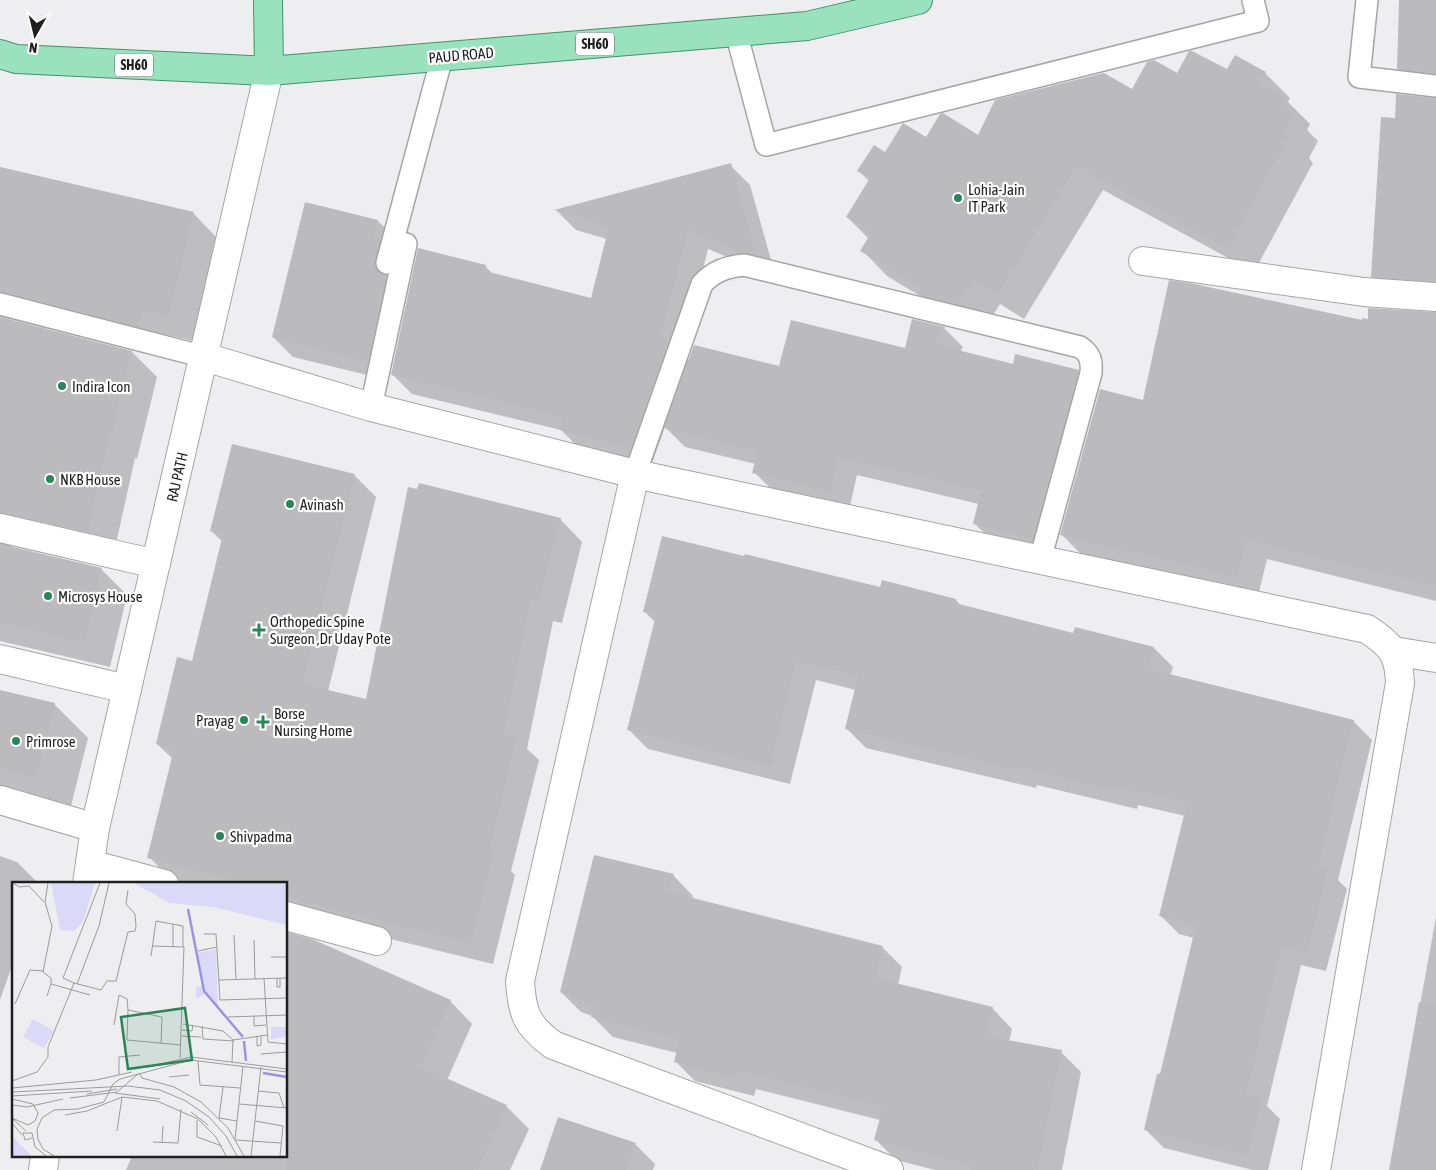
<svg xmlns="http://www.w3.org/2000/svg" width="1436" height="1170" viewBox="0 0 1436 1170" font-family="'Asap Condensed',sans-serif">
<rect width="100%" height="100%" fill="#eeeef1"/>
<g fill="#0003">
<path d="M1401,0H1436V94L1422,92L1398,68Z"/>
<path d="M1227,71L1265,73L1290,98L1288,102L1310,124L1307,130L1318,141L1309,158L1313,163L1254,272L1103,190L1024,319L1000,304L984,329L945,320L922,297L887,276L862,250L869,239L847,217L869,181L859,171L886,153L926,139L978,137L1133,91L1177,75Z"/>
<path d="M1436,100V302L1395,300L1372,276Z"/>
<path d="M730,165L750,185L775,274L763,272L708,249L682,353L690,361L780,367L906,350L944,328L963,347L960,352L1014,365L1078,372L1097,390L1052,557L994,543L975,524L979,504L857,475L849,510L773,491L754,472L756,464L685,447L665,427L651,466L580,449L561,430L412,394L392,374L485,266L494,275L592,299L607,239L576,230L557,211Z"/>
<path d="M0,168L193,213L218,239L194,341L167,335L163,351L0,295Z"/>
<path d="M378,221L398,241L395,285L406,296L388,380L293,357L273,337Z"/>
<path d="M0,317L132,352L157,377L137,459L135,458L113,557L14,542L11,548L102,570L127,595L110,667L0,641Z"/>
<path d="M1436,335V601L1267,559L1258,596L1081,554L1061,534L1144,401Z"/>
<path d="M354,475L376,497L328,691L367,701L560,519L582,542L562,623L553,621L527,749L539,760L511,871L515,875L493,964L288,914L286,918V884H176L149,857L173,759L157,744L193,662L223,542L211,531Z"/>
<path d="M881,589L956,600L961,606L1074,634L1154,648L1173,667L1170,676L1353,721L1372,740L1338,880L1347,889L1326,971L1301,965L1267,1106L1280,1119L1268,1170H1253L1164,1148L1145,1129L1161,1076L1194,938L1179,934L1160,915L1185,816L1138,805L1137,809L1037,785L1036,788L866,748L847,729L856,690L816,680L790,784L648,749L629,730L656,623L644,611Z"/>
<path d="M0,691L54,704L88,738L70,810L0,792Z"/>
<path d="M0,856L17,862L39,884H14V960L0,1000Z"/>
<path d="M673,875L693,896L692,899L882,947L902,967L898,985L992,1008L1012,1029L1009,1042L1061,1052L1081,1072L1062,1170H935L896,1160L876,1140L880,1120L756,1089L754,1096L695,1081L675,1061L677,1053L613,1037L592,1016L581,1012L561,992Z"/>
<path d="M1436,917V1170H1390Z"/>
<path d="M450,1001L472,1024L447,1080L506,1106L529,1129L510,1170H126L132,1156H286Z"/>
<path d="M635,1144L655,1164L653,1170H542Z"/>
</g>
<g fill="#bbbbbe">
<path d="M1399,0H1436V73L1397,69Z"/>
<path d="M1189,51H1192L1227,69L1235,55L1266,72L1259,83L1286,97L1280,107L1294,115L1283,134L1289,136L1228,248L1077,166L998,295L974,280L958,304L918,295L920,287L860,251L871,233L846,217L870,178L857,171L874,145L885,152L903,123L926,137L940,114L943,113L978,135L995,100L1104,73L1132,89L1147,62L1154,60L1177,73Z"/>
<path d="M1396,94L1436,98V281L1371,277L1381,117L1395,118Z"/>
<path d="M731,163L756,255L742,253L688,230L661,337L669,339L631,447L559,430L562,416L391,375L418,248L486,265L485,271L591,298L609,226L554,210Z"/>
<path d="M0,167L194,212L169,317L142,310L138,327L0,292Z"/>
<path d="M305,202L378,220L374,237L380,239L375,266L379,272L387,275L368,361L272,337Z"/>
<path d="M1169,280L1190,283L1362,320V318L1368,319V308L1436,312V586L1247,540L1238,577L1060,535L1100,389L1143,400Z"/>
<path d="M0,317L132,351L112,435L110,434L88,532L0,513Z"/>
<path d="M912,319L945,327L934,344L1013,364L1015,354L1079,370L1033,539L973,524L981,491L838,457L830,492L752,473L758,451L664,428L694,345L779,366L791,320L905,348Z"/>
<path d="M232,444L355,474L303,684L366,699L408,487L417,489L419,483L561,518L540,601L531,599L504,734L517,737L489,851L494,852L471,943L286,897V884H252L147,858L174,749L156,744L177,657L192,661L223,534L210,531Z"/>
<path d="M662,536L744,556L745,554L880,587L882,580L956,599L955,603L1073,633L1075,627L1154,647L1149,669L1354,720L1318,867L1328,869L1308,952L1282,946L1246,1095L1262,1099L1248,1155L1144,1130L1157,1074H1160L1196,925L1159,916L1187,803L1119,787L1118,791L1018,767V770L845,729L858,676L797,661L771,766L627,730L656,615L643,612Z"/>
<path d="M0,544L102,568L85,643L0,623Z"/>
<path d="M0,690L55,703L37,777L0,768Z"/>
<path d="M594,855L674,874L669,892L883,946L875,978L993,1007L986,1036L1062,1050L1038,1170H971L972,1165L874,1140L883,1107L736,1070L734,1077L674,1062L680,1039L591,1017L595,1006L560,992Z"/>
<path d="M286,932L312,939L451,1000L421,1067L507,1105L478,1170H286Z"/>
<path d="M1419,1002L1436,1004V1170H1389Z"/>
<path d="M558,1117L636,1143L627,1170H540Z"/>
</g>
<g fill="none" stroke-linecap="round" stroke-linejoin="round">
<g stroke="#a5a5a8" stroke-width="24">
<g id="service">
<path d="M1367,0L1359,77L1436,86"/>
<path d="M736,32L766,145L1258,21L1253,0"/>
<path d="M387,263L442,57"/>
<path d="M0,304L205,357"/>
<path d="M371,407L406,244"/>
<path d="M635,474L702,284C714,271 726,267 744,265L1080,347C1090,354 1092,360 1091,373L1040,560"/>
</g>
</g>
<g stroke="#a5a5a8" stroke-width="30">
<g id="minor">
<path d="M1143,261L1364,292L1436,297"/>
<path d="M205,357L371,407L635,474L1367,629C1391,645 1399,653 1400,683L1316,1170"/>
<path d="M635,474L520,981C522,1013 526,1025 553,1045L889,1170"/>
<path d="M0,528L156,564"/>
<path d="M1393,651L1436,658"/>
<path d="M0,659L127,689"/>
<path d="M0,800L95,828"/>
<path d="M90,864L164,884"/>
<path d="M87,884L95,828L269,71"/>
<path d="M286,916L377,941"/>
<path d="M43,1170L45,1156"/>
</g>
</g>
<g stroke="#439169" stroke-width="30">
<g id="primary">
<path d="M268,1L269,71"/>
<path d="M0,54L16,59L269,71L807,26L918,0"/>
</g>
</g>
<use href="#service" stroke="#fff" stroke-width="21"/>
<use href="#minor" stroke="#fff" stroke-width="28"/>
<use href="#primary" stroke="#9ae2bd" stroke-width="28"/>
</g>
<g fill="#2c8459" stroke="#fff" stroke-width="2">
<circle cx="958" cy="198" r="5"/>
<circle cx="62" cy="386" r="5"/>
<circle cx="50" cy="479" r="5"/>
<circle cx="290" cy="504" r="5"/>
<circle cx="48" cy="596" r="5"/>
<path d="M256.5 622.5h5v5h5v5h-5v5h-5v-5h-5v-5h5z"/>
<circle cx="244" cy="720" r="5"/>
<path d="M260.5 714.5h5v5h5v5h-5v5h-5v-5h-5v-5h5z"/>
<circle cx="16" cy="741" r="5"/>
<circle cx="220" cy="836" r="5"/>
</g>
<g text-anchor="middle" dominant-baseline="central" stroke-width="4.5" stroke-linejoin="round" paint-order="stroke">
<g fill="#fff" stroke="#626263" stroke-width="1">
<rect x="576" y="32.5" width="38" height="23" rx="4"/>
<rect x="115" y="53.5" width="38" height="23" rx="4"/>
</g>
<g font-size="14" font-weight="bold" fill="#1f1f20">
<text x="595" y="44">SH60</text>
<text x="134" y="65">SH60</text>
</g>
<g font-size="15" fill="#1f1f20" stroke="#fff">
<text transform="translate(461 55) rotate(-5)">PAUD ROAD</text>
<text transform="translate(177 477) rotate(-77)">RAJ PATH</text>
</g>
<g font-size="15" fill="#1f1f20" stroke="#fff" text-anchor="start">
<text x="968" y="189">Lohia-Jain<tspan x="968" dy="17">IT Park</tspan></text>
<text x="72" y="386">Indira Icon</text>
<text x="60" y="479">NKB House</text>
<text x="300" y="504">Avinash</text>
<text x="58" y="596">Microsys House</text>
<text x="270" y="621">Orthopedic Spine<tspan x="270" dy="17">Surgeon ,Dr Uday Pote</tspan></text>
<text x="274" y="713">Borse<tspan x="274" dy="17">Nursing Home</tspan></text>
<text x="234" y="720" text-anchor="end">Prayag</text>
<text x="26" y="741">Primrose</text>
<text x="230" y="836">Shivpadma</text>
</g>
</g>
<g transform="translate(12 882)">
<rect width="275" height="275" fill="#eeeef1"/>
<path d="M39,1H83L71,40L62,49L48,48ZM122,1H275V43L201,25L157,21ZM204,67L206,125H205L193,112L184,117V105L191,104L185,71ZM21,137L42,149L32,166L11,155ZM259,145H275V154L259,158ZM0,255H1L20,274H0Z" fill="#dbd9f7"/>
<path fill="none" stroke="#9c94d8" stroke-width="2.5" d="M176,27L192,109L231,155M232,159L234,179M251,191L275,195"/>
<path fill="none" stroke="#9b9b9d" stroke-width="1" d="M1,1L7,5L17,4L32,20M36,1L33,20L40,44L31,90L39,96V102M161,42V65M192,52H204L208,118L275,116M222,53L224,97M242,58L243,97M141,64L172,65L168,176M186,69L205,65M139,74L144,39L171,44V65M259,75H275M252,96L256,160L275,162M265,96V105H268V96M207,98L275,96M62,101L51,96L88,1M65,102L87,44L97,1M35,114L39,102L78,113M3,122L18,88L31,89M242,134V144L254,143M216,135L275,133M171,142L211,149L221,158L220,180M102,143L107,113L115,117L116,128M190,144L191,157L222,159M170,148L180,149L181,143M170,154L189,155M245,154V164L249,163V154M221,158L255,153M149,161L150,135L116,128L115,158L169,163M249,172L275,170M186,179L188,203L228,206M135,185L179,175L275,187M127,191L130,196L162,205L189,220L216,246L232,274M107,193V175L128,173M157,195L177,193M0,199L25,190L36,175V165L62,101L89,108L95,99H104L116,50L123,49L124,44L123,32L114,22L116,8M211,205L207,236L225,239M0,206L84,198L120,190M246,209L267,211L272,226M0,210L116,204L148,208L174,219L197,235L214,254L225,274M103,211L148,217M75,212L105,207M0,214L80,209M58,216L105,210L126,192M0,217L21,222L26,231L23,239L16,243L0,236M227,222L275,226M0,223L15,225L51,217M179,230L196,243M53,233L75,229L110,215M1,237L14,249M185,238V255L210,264M243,239L271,244L268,274M0,241L10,253M105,249L110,215L145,219L186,237L204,255L214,274M20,256L13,258L11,251H20L23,265L34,274M223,257L231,184M223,258L269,261M141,260L166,261L169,227M150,261L151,244M42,274L31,267L26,257L25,247L30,236L42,228L66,227L92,220L101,202L108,197L179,178L275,190M239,274L249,185"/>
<path fill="#2c8459" fill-opacity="0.15" stroke="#2c8459" stroke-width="2.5" d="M173,126L180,178L116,187L109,135Z"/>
<rect width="275" height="275" fill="none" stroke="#1f1f20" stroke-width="2.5"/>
</g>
<g transform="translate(35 35) rotate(188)" stroke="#ffffff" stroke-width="4" paint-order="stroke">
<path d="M0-4L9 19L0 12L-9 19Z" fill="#1f1f20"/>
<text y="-8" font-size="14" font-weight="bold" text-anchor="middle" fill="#1f1f20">N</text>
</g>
</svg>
